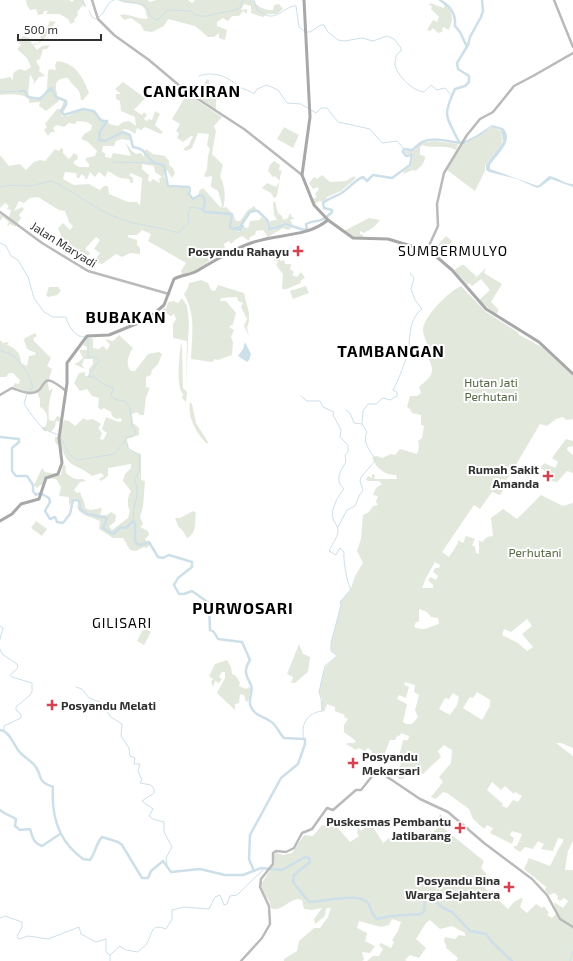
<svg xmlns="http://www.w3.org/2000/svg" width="573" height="961" viewBox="0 0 573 961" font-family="'Exo 2',sans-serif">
<rect width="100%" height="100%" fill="#fff"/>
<g fill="#e3e8dc" fill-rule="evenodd">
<path d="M26,0H69L72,2L74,0H83L86,6L85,7L83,5L77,12L78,15L74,20L75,22L70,24L69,20L60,14H46L48,11H44L43,14L38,15L36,9L30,10L27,5Z"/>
<path d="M118,0H147L150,2L156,0H188L192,3L195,0H253C257,7 266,11 273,10L274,5L279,4L283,9L277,14H267L263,17L251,13V6L244,4L241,10L247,9V14L243,11L239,16H232L228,21L223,18L217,22V26L227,30L225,40L219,38V33L214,37H208L195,26L168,19L164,26L152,32L144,31L141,25L131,18L124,20L120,15C129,13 136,19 146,19L148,18C145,14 147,13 145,9C138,0 127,6 118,0Z"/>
<path d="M445,2L451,7L452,20L449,30L443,27L442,32L438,33L433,28L430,31L427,30L433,20L437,22L439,17L431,9L432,6L429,5L430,3L444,8Z"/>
<path d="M50,21L56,22C48,30 45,44 33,45L37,50L42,46L50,45L47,49H43L40,59L36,61L40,68L39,71L45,76L39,77L33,85L34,81L30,74L28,95L34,98L43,96L47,89L48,71L50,69L56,70L55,65L57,61C75,63 82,75 89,93L83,100H81C80,86 74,89 68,78C50,77 57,92 59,101L46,111L39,106L40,102L29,103V99C22,93 9,94 0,95V79L10,77L13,80V74C17,69 20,68 25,71L31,67L27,58L17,49L21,45L18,41L23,36L29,38L32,44L38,43L41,39L39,32L45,31Z"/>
<path d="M207,79L209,80L210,96L216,99V110L196,98Z"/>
<path d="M123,82L145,98L134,110L142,115L144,112L147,115L144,119L147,121L149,119L152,120L155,111L160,114L155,125L163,132L161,134L145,127L141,130L137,128L135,134L129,130L124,129L121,132L129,135L133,141L122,139L116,141L114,146H103L102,152L105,153V157L111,158L113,153L131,156L125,142L132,151L136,154L141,153L144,157V153L146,149L153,154L165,156L169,161V165L173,168L175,173L172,178L167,170L164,176L169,187L188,188L189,196L193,199L199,197V191L203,188L221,208L222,205L218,191L211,187L212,176L206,177L204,176L207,169L208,156L210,149L207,145L209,134L198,133L192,148L186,151L183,149L189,145L193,136H191L183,142L177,138L179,133L176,131L180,124L172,119L187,94L222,117L214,126L216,131L212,154L223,165L220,176C225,186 226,197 223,208L226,207L232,213H223L231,215L230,228L239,232L244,227L248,228L250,221L260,220L261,217L268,222L267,228L269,230H275L283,225L292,228L288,230L283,228L268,237L263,230L256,231L255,235L250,237L249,241L242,236L236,239L231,244L229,241L224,244L226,253L214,257L196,271L182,275L181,271L186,263L148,241L151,234L142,230L137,235H128V237L137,240V245L140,248V254L130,253L122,257L116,254L102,264L94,262L100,253L94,249L100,240L96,237L85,249L90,253L86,259L75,252L68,251L69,245H66L63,249L58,245L59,243L63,241L58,228L63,223L70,230L73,226L69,222L65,211L59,210L38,197L30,198L24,203L19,201L14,211L22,207L24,209L19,215L21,218L15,227L10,224L8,226L7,225L9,222L3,217L0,221V215L3,213L9,217L11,210L7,209L9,206L5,203L0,208V155L9,166L20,164L26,170L34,162L40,160L45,161L55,149L59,151L61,148L63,149V153L69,159L74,153L78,156L77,160L74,161V164L79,167H89V164L86,161V158L95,156L97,151L88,142L81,139L84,134L91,130L92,125L87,122L77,121L75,124L69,123L64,127L57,125L53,128L55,132H51L48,136L44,130L47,127L45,124L57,109H61L64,100L66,102L67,106L61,116C72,118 76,108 86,109C96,110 98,119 108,121L109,124L118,126L123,122L129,121L136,126L135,117L121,111L120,101L116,99V94H121L115,89ZM142,164L154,166L155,172L162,177L159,179L160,183L153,179L150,182L148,180L149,175L142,169ZM108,171L120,178L129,179L131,183H133V178L129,175L131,173L142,178L140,206L137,202H128L109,194L108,186H104L100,190L89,184L74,185L63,179L65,172L76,173L77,178H79L82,174L85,177V179H87L90,172L95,177L99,172L105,177Z"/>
<path d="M284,127L299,135L293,148L277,139Z"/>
<path d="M492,127L501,131L502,143L485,166V171L475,191L447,170L461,146Z"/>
<path d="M434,141L458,144L456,150C446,144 428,149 423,145L420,147V155L425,156C425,163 421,167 415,171L413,170L403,174L404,171L411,166L413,157L412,154H406L405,151L415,150L421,143Z"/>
<path d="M274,161L280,165L279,170L282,171C280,174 278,191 277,196L274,198L271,193L262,188L267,183L276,187L280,181L275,176L273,177L268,171L270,165Z"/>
<path d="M322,175L330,182L346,181L354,176L356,178L341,191L327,197L324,202L319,201L315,204L312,200L317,197L315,194L319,189L317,187L313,189L309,183L314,177L317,179Z"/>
<path d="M275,201L278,213L282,216L283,220L288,218L290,213L292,217L295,218L290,220L293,225L283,223L275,228H269L270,221L277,220L274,215L273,203Z"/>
<path d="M254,206L257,210L250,212L241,225L233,228L231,227L233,214L236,221H240L247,211Z"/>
<path d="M369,218L380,220L374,227L364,233L360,231V234L363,235V239L353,237L344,231Z"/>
<path d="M446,236L452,241L447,253L445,252L443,256L434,249Z"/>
<path d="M277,254L280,255V261L284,260L285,264H291L290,269L294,272L292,275L294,276L297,277L301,272L305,278L300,281L301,283L287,289H282L283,274L276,265L278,262L274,260Z"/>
<path d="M462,265H464L477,277L470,283L486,268L484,273L502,284L491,302L499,310L496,315L479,300L490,290L481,279L472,286L469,283L467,284L454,270Z"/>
<path d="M201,280L208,283L211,290L215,291L218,285L244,293L249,313V321L247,328L249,336L244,326L247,319L241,307L243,303L238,301L237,297L221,298L220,301H226L236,313L233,324L229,327L234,330L231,337L233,342L232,355L218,360L215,359L212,362L191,359C192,337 196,314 184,294L188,288L189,283Z"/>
<path d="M306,286L309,293L293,299L290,291Z"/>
<path d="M461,286L486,312L519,333L518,334L547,350L573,376V419L566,420L563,417L556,419L547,426L540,424L510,475L506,480L502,479L498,485L503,491L500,495L492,492L480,509L474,505L442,552L449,557L458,543V540L463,543L466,536L475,539L472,545L475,547L476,553L479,554V540L482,542L487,537L493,536L491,518L503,509L517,519L541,495L563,506L573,503V748L561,743H556L573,756V841L568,851L565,870H573V961H456L458,958L446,948V945L444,941L445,937L455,939L459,935L465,936V933L452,926L440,929L430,920L426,923L416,939L426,948L419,958L410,955L405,960L407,961H367L373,956H379L383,949L379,945L381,943L391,948L394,942L392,940L398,931L401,922L392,919L389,925L381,927L359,921L357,928L367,933L365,941L375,946L370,953L362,952L364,960L362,961H284V959L297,951L299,941L314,928H320L328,917L331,907L326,909L325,916L315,924L314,919L322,908L312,910L304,909L302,900L298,899C288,900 280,913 271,908C271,899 262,894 261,884L275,863L273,856L276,853L283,855L292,853L304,835L313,836L322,825L337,827L350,842L359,836L357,833L358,826L361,831L365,828V823L370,822L383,843L393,835L403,840L406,836L415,840L418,835L425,839L430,831L433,833L437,828L434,825L440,814L445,818L442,827L484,861L481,868L486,873L485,888L508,909L514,902L521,898L523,899L520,907L527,913L536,904L542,908L544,906L549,913L547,915L552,918L556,914L554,902L563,908L568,901L564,898L560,901L557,899L558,897L555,893L549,895L545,890L546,887L524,869L529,858L550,866C555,857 557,850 563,842V839L558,838L553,851L541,849L544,844L538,841L533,849L525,847L520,852L514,848V846H517L522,834L512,831L510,835L514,838L512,844L490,833L493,828L487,825L484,829L473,819L469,809L447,793L443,792L436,799L431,797L443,782L439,777L451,763L452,750L444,745L438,751L441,757L423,774L413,768L403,779H399L395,774L401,764L398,761L403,740H408L409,736L401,733L400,736L398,735L395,740H390L385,753L376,757L371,754L372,751L368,748L365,751L358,748L356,750L346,744L348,743H354L356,741L344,732V725L348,719L344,717L345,715L335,711V707L327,704L324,712L322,711V698L319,692L323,674L326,666L337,656L331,650V643L341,605L340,602L350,591L355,576L363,563L357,551L361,539L363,515L369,512L373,506L378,505L376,502L378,496L373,495L376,488L382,484L379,481H368L366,479L368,476L372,478V474L375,475L374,479H397L396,475C385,475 376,469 372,457L377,456L382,458L391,454L395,455L400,449L417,454L419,447L418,441L422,438L424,426L421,425V415L412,413L410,409L407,407L410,396H417L421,393L419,387C431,376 437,373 427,356L430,350C428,345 423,335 423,330C423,317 449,291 461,286ZM435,562L440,565L439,568H435L433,572L438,576L436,580L430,577L428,580L433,585V588H422L426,578ZM419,609L427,612L431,617L438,618L439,624C429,626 426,632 414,627L416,622H419ZM527,619L532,626L522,634L533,647L527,651L518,643L502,635L504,629L511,632ZM405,682L415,685L414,692L419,695L415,710L418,717L412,724H406L403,722L407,704L397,699L399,695L406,698L409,687L404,685ZM477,692L490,700V706L482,720L463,708L470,697L473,698ZM453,693L459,697L457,705L450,715L439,709L445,698L449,699ZM492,782L501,790L505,786L514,794L515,792L522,796L518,802L513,800L507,808L502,806L503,804L487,790Z"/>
<path d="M49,287H58L61,291L57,295L48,297L46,295Z"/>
<path d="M182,298L187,306L189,322L186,388L187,341L173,338V324L176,319L174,314L171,316L166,313H160L164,308L166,309L168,302L173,301L178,303Z"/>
<path d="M35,333L37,336L33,338L34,341L51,358L47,366L52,369L48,383L49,391L53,388C49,401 48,406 49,420L54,421L57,416L62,418L61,422L56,421L55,427L50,433L49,431H44L41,427H45C49,419 48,411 40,407V399L37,392L29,395L28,392L13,387L15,383L19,384L20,380L13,373H9L6,377H0V340L3,343L9,342L7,345C16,348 21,354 21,363L27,366L29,356L35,355L36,353L27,349L24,340L25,338Z"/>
<path d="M119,335L133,348C128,355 125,365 131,371H135L148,354L159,352L162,354L158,364L152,370L151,375L146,377V387L150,388L146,397L144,415H140L137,412L132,414L133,423L139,428V435L127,439L129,450L141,454V480L145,481L143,507L140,517L143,524L140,527L148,531L149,535L145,539L150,545L146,548L144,547L136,551L130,550L123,538H113L99,529L100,521C92,517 80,516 77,507L80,503L79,500L74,498L69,506V497L59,496L61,487L56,479L45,478L43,485H40L37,488L34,485L42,468L45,472L61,475L63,465H65L66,473C72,478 75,480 83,479L86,481L80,482L74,490L77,493L80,492L85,505V508L90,510L102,508L100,515H107L111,512L116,515L115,522L109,526L112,530L128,518L130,511C127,506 127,497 131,491L123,481L125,474L131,468V464L108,468V476L101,481L99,479L104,476L101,473L92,476C76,462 69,471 61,446L57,445L55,441V437H59L64,420L69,421L75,426L84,418L86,420L93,419L101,424L98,428L102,433L100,439L103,440L107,433L102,429L106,417L119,422L122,421L121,418L116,419L112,416L111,412L104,408L101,410L98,407L99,398L92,396L87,389L80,391L74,383L79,373L85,372V376H89V369L93,364V359H84L82,365L85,369L74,364L77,363L83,358L79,350H87V347L83,345L88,337L93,339V348L99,349L103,346L107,350L110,345L105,339L113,341Z"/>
<path d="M182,344L183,388L187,392L186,402L182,398L183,394C176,387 179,356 181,345Z"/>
<path d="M190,402L192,404L196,423L208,442L207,444C197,434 187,417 190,402Z"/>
<path d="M566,439L573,441V446L568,447L567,450L573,455V473L567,471L557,482L552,481V475L540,468L544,463L555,468L558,462L552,458Z"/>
<path d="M193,511L196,513C194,521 198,533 187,538L183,531L178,526L175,518H180Z"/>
<path d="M36,521L47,529L42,536L31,528Z"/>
<path d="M144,628L151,632L144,645L137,641Z"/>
<path d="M299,644L303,654L310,657L308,672L295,683H291L293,677L287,674Z"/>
<path d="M227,660L231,667L232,674L236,676L240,683L239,686L246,689L249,687L251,688L248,701L246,702L244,695L240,694L239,703L235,704V710L217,693L225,678V672H222L219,677L222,679L219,683L215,681L213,687L211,682L213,679L209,676L215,664Z"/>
</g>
<g fill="#cddfe9">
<path d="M492,125L503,128C515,141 497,154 490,165V169L538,186L549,176C558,177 564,184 573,184V187L551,179L540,187L537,188L517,179L489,172L486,170V165L503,142L501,130L491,127L481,135L462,145L463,142L477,135Z"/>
<path d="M245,342L251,354L249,360L247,362L238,356L243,349Z"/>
</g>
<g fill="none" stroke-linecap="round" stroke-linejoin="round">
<g stroke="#cddfe9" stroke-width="1">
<path d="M83,0L85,6"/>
<path d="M119,0C126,3 140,2 145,6C150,11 149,19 158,20L167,10L190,11C200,19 205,16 216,14C225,11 232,12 241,7L243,0"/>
<path d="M254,0L257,10C260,11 263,13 266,15C277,20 285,6 296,6L299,27L304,31"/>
<path d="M89,11L92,17L96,19"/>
<path d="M99,17C106,13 105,3 114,0"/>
<path d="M307,32H310L321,25H324L328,32L338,40L345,41L362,38L373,41L387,36L394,39L401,48V51L397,54C396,57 395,61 395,64C396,75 413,91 424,92L431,85L437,90L445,88L452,96"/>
<path d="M199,76C215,70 229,78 240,87C244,90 250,90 254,94L257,89L267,85L278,90L287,103L301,104L316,113L321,108H327L338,122L370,129L382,143L397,141L404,149"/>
<path d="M0,92L21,91"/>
<path d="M112,162L155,163"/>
<path d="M0,187C11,184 19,186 30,186C37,185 44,182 52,181C75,192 94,209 118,218C137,226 158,226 178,233L189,223L188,216L190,207L203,209"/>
<path d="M0,243L6,246L11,256L18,260L28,277L34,298L44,312L53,317H66C68,324 72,332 79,336C83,337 85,336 88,339V357H95L99,361L88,376L89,377L93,376L101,383L113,388L111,395C115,401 118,400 125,401L130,409L132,426L136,432L133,436L127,437L124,442"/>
<path d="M0,350L12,355L18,360L28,374L33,387L29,392"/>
<path d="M27,394L24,403C25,407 40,426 43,428C45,430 54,433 58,435"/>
<path d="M301,396L307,401H320L323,407L334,412L333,415L341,430L340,437L348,445V452L345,455L346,462C343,467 336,476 340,484C341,486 343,487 344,489C338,496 330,510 333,519C335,523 338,526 338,531C337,539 332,544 329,551L336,555L340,548L344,552C343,558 347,585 351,589L340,602L341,605L331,643V651L337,656L325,666L323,674L319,692L321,698L322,711C307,713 300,725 304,739"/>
<path d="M362,424L363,411L368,404H376L383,398L390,400L397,396V392L393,390C398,381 402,370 406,359C412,342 406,321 422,309L415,300L411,289L414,278L410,273"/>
<path d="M60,436C64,443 68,456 77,460L114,454L124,442L127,444L128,448L139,455L140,469L135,479C135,483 137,485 137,489C138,500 131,510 134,522"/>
<path d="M338,527L347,510L355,506L359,496L363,490L360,481L361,477L376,460C370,451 362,442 367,432L362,424L354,423L350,413L346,410"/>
<path d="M0,626L3,628L0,639"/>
<path d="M0,649L2,654L17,664L18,668L10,675L12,677L32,683V692L29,696L16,707V710L21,714V718L4,726V730"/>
<path d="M76,687L82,689L89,698L100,702L111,717L122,724L121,736L129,748L130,756L135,758L134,764H140L138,771L142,780L140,783L151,785L154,789V793L142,801L153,809L149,816L153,819L164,822V832L172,847L166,858L167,865"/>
<path d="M0,918L5,916L22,922V927L17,936L19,939L28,936L48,939L79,927L81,934L96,942L106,939V952L110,955"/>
<path d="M110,955L120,946L126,950L138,952C140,949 146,946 147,943C153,933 150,923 166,929L172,919V910L184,907L209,909L215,897L220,895L224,905L227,904L230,896L237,895L265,868"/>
<path d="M110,955V961"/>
<path d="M570,961L573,951"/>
</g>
<g stroke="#cddfe9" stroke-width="2.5">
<path d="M440,0C450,7 456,12 455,26L460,32L467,47"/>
<path d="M21,91H25L28,97L40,99L51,88L56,97L66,101V104L61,111L64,115L83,109L94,111L101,121H107L100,131L99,140L105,141L123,132L130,135L133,147C148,149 145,158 155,163C158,164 161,164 164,166L168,186L189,187L190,189L189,194L193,199L200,195L203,196L205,200L203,210L205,212L232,214L230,227L233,229L240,227L250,212L254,211H258L268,221L269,229L276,228L285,224L304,230L307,229L306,224C318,218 319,225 332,212V210L324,208L323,203C329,198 334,197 340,194C349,189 353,181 363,177L367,181L373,175L392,178L410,165L412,155L406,156L403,152L404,149L412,150C416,148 418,144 422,142C436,136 450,143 464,143"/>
<path d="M459,142C446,115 442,117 455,89L465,86L469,82V76L458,69L457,63L468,45L470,37L481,17L483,11L482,0"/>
<path d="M234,229L240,230L243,226"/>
<path d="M0,437L19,439V442L12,448V471L16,476H27L33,485V491L36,495L40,493L49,498L50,502L45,511L50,519L55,517L57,522L63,523L70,514L73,500H76L79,501L80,509L88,514L107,518L103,528L113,534L121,527L126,528L133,521L135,523V540L137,544L141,545L149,542L158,557L163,558L169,555L192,562V567L178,578L174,585L179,594H184L192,591L209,603L210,630L214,632L218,639L242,642L250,660C243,671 246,675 251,685C254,692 247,699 251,707C255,716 263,716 270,721C277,725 278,732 284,738L305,739V744L298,764L281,778L250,835L249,859L254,871"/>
<path d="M0,730C9,731 13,743 18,750C23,757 32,761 36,767C43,779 37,781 53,787C51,816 59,842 83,859L90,860C96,852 96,843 102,837L118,842L122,845L142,878H148L151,871L163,861L171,872L200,869L225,875H243L261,868L282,870L305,857L309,858L310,862L294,875L293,882L309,902C322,902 359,892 368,903C371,908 371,914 377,919L391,916L421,914L424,911L425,898L428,895L443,908L452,912L470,931L486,934L493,943L512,961"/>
<path d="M0,810C5,815 10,815 16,819L15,826L20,830L30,829C33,837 32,842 42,846L60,834"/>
</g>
<g stroke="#bababa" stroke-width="2.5">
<path d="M92,0L98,19L114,35L149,60L187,92L244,129L302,175"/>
<path d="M554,0L573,47"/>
<path d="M0,212L42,243L88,271L169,294"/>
<path d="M427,250L438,226L437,204L444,173L467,135L480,119L493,112L514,86L533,76L573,53"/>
<path d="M0,395L12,388C18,390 24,393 30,393C50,393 36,366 66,391"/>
<path d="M241,961L262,938L270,924L269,906L260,887L261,879L273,864V853L276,851L286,852L294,848L302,833L312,829L327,808L333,810L356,790H361L377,770L420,799L448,812L484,843L532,879L547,895L560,919L573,927"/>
</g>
<g stroke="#a8a8a8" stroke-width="3">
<path d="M304,0L310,117L302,175L314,205L328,220L353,238L388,239L431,252L452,270L486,309L539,342L573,374"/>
<path d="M0,521L12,514L21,504L39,499L46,478L58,474L62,463L59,438L67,383V363L87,336L109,335L148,319L164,305L174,279C181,275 190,275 197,271C214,261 231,250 251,243C278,233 306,238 328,220"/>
</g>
</g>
<g fill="#d64250" stroke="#fff" stroke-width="1.5">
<path d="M296 245h4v4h4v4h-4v4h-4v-4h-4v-4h4z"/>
<path d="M546 470h4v4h4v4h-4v4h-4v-4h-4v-4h4z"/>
<path d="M50 699h4v4h4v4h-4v4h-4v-4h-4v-4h4z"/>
<path d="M351 757h4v4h4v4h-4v4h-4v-4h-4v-4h4z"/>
<path d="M458 822h4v4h4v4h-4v4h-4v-4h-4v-4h4z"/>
<path d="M507 881h4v4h4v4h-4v4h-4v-4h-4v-4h4z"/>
</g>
<g text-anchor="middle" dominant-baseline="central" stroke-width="4" stroke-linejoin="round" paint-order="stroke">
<g font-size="12" fill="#303030" stroke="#fff">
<text transform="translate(64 244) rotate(32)">Jalan Maryadi</text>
</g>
<g font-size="12" font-weight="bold" fill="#303030" stroke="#fff" text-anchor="end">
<text x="289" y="251">Posyandu Rahayu</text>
<text x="539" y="469">Rumah Sakit<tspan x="539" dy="14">Amanda</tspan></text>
<text x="61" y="705" text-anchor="start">Posyandu Melati</text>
<text x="362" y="756" text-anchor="start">Posyandu<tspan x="362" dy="14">Mekarsari</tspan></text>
<text x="451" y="821">Puskesmas Pembantu<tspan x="451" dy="14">Jatibarang</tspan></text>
<text x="500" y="880">Posyandu Bina<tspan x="500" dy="14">Warga Sejahtera</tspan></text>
</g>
<g font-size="12" fill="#536741" stroke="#fff">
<text x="491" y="382">Hutan Jati<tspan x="491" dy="14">Perhutani</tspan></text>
<text x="535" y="552">Perhutani</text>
</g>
<g font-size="14" letter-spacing="1" fill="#000" stroke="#fff">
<text x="453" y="250">SUMBERMULYO</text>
<text x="122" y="622">GILISARI</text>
</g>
<g font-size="16" font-weight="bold" letter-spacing="1" fill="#000" stroke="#fff">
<text x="192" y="90">CANGKIRAN</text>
<text x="126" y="316">BUBAKAN</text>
<text x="391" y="350">TAMBANGAN</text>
<text x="243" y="607">PURWOSARI</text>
</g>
</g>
<path d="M18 34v6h83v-6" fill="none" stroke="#303030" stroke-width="2"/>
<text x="24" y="34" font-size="12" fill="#303030" stroke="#ffffff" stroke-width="3" paint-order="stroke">500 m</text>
</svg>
